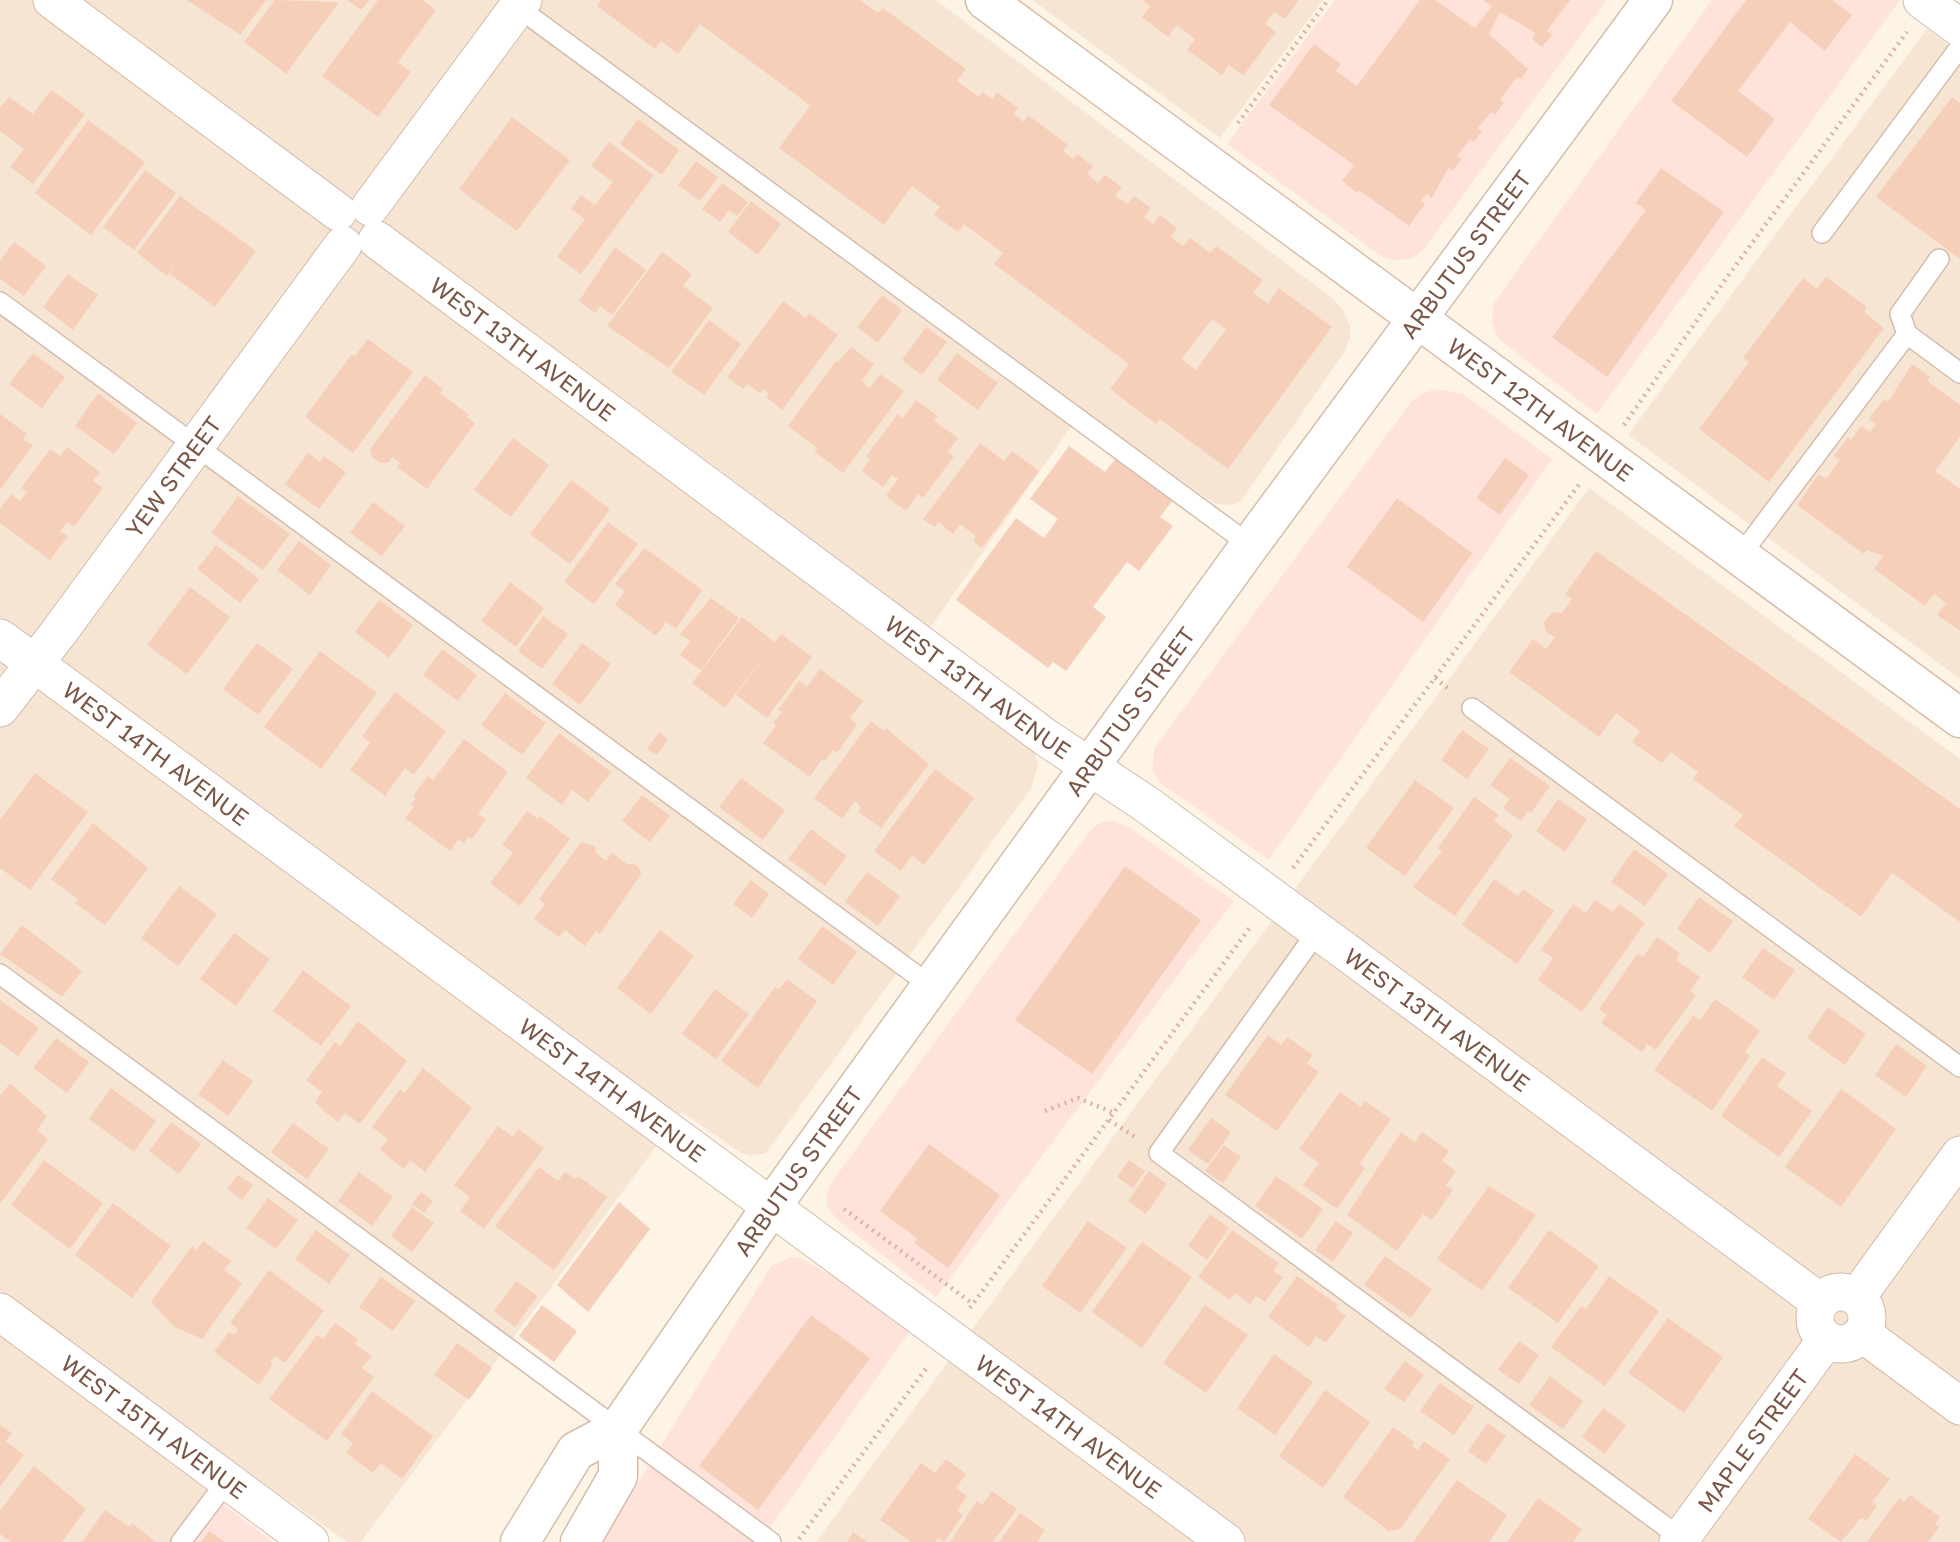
<svg xmlns="http://www.w3.org/2000/svg" width="1960" height="1542" viewBox="0 0 1960 1542" font-family="'Golos Text',sans-serif">
<rect width="100%" height="100%" fill="#fef4e6"/>
<g fill="#f7e5d4">
<path d="M0,0H936L1330,296L1343,310L1350,325V338L1345,351L1241,501L1234,505L1215,504L1083,410L908,659L1025,742L1034,752L1038,764L1032,787L766,1153L751,1156L741,1153L682,1112L361,1542H347L233,1461L170,1542H0Z"/>
<path d="M1032,0H1323L1220,138Z"/>
<path d="M1927,29L1960,54V679L1628,435Z"/>
<path d="M1589,488L1960,759V1542H816Z"/>
</g>
<g fill="#ffe3da">
<path d="M1335,0H1607L1423,250L1413,258L1394,261L1381,256L1227,144Z"/>
<path d="M1712,0H1900L1597,414L1506,345L1496,335L1492,322L1493,304Z"/>
<path d="M1436,389L1463,394L1552,459L1269,860L1159,782L1152,770L1155,747L1411,402L1423,393Z"/>
<path d="M1109,820L1129,827L1234,901L936,1297L839,1221L829,1210L826,1198L831,1183L1090,831L1098,824Z"/>
<path d="M791,1257L800,1258L843,1282L910,1331L760,1542H602L771,1266Z"/>
<path d="M219,1501L273,1542H190Z"/>
</g>
<g fill="#f6cfbb" fill-rule="evenodd">
<path d="M187,0H266L240,35Z"/>
<path d="M275,0L339,2L286,74L244,42Z"/>
<path d="M347,0H369L361,10Z"/>
<path d="M378,0H422L436,10L398,62L411,72L378,117L322,76Z"/>
<path d="M601,0H860L878,13L883,8L966,69L957,81L979,97L982,92L992,99L997,92L1018,108L1014,114L1024,122L1028,115L1068,145L1063,151L1073,159L1077,154L1093,166L1087,174L1098,183L1105,175L1122,187L1115,196L1128,204L1134,196L1151,208L1144,217L1153,224L1160,215L1177,228L1171,237L1183,246L1190,238L1210,253L1216,246L1263,280L1253,293L1268,304L1279,288L1332,327L1228,469L1160,419L1156,424L1110,389L1129,364L994,264L1003,253L964,224L958,232L934,215L940,207L912,186L884,225L779,148L810,106L799,97L700,24L678,54L661,41L655,49L597,6ZM1212,319L1226,329L1196,370L1182,359Z"/>
<path d="M1142,0H1299L1285,19L1274,12L1265,24L1276,32L1243,76L1229,65L1222,75L1187,50L1195,39L1177,25L1168,37L1142,17L1150,6Z"/>
<path d="M1420,0H1435L1475,28L1492,6L1483,0H1570L1547,31L1552,35L1542,47L1532,39L1535,33L1500,12L1489,34L1528,69L1521,79L1517,77L1500,100L1504,103L1495,115L1491,112L1478,128L1482,131L1474,142L1470,139L1457,156L1461,159L1453,171L1449,167L1432,198L1427,194L1421,201L1425,204L1409,226L1359,190L1357,193L1342,181L1354,165L1269,105L1314,44L1341,64L1336,71L1357,86Z"/>
<path d="M1746,0H1832L1852,15L1825,51L1790,22L1738,91L1775,119L1747,157L1671,101Z"/>
<path d="M51,90L85,114L33,184L10,167L24,149L0,131V108L9,97L33,114Z"/>
<path d="M1952,97L1960,103V259L1876,197Z"/>
<path d="M512,117L570,160L517,231L459,189Z"/>
<path d="M638,119L679,150L662,175L620,144Z"/>
<path d="M88,120L145,162L91,235L35,193Z"/>
<path d="M609,142L654,175L581,274L557,257L585,219L571,209L581,195L595,205L613,182L591,166Z"/>
<path d="M696,161L718,177L700,201L678,185Z"/>
<path d="M1661,168L1724,212L1607,377L1552,337L1646,210L1636,203Z"/>
<path d="M145,170L176,193L134,250L103,227Z"/>
<path d="M722,183L748,202L737,216L729,210L720,222L702,209Z"/>
<path d="M180,196L256,251L215,307L170,274L175,265L167,276L137,253Z"/>
<path d="M751,201L781,224L758,255L728,232Z"/>
<path d="M14,242L46,266L24,296L0,279V261Z"/>
<path d="M615,247L646,270L612,315L600,306L595,313L579,301Z"/>
<path d="M662,252L692,274L683,286L713,308L669,368L607,326Z"/>
<path d="M68,274L98,295L73,330L43,307Z"/>
<path d="M1826,277L1867,307L1864,312L1884,328L1769,482L1699,429L1749,362L1743,358L1803,278L1817,289Z"/>
<path d="M882,295L902,310L878,343L857,327Z"/>
<path d="M783,301L806,318L809,313L838,335L782,410L766,397L769,394L763,389L760,393L747,384L743,389L727,377Z"/>
<path d="M709,320L741,344L704,395L671,372Z"/>
<path d="M926,327L947,342L922,375L902,360Z"/>
<path d="M368,339L413,372L353,453L305,417L352,354L354,357Z"/>
<path d="M851,347L874,364L862,381L866,385L870,388L880,374L904,391L843,473L814,451L817,448L788,426L836,361L838,362Z"/>
<path d="M33,353L65,377L42,408L9,384Z"/>
<path d="M957,353L998,383L978,410L937,380Z"/>
<path d="M1912,364L1930,377L1927,381L1960,405V437L1935,471L1960,489V631L1937,615L1946,603L1934,594L1925,606L1874,569L1883,556L1867,550L1864,554L1797,505L1819,474L1826,479L1840,460L1834,456L1848,437L1851,440L1861,426L1870,432L1876,424L1869,419L1884,399L1888,402Z"/>
<path d="M425,375L443,389L440,393L469,415L467,417L475,423L427,489L397,467L400,463L392,457L388,463H380L372,457L370,449Z"/>
<path d="M98,393L137,423L114,454L75,426Z"/>
<path d="M916,400L938,416L934,421L958,438L948,451L954,456L923,498L918,494L906,511L886,496L898,479L892,475L883,487L862,471L870,459L866,456L898,414L903,418Z"/>
<path d="M0,414L27,434L23,439L33,445L0,490Z"/>
<path d="M513,438L549,465L511,517L474,490Z"/>
<path d="M980,443L1004,461L1012,451L1039,471L982,548L973,541L976,536L960,524L953,534L938,522L935,527L923,519Z"/>
<path d="M1069,446L1105,472L1115,459L1172,501L1160,517L1173,526L1139,571L1127,562L1093,607L1106,617L1066,671L1053,662L1048,668L956,600L1016,518L1044,538L1058,519L1030,499Z"/>
<path d="M67,447L100,472L93,481L103,488L74,527L67,522L60,531L68,536L50,560L0,523V509L11,494L20,501L27,492L21,488L50,449L60,456Z"/>
<path d="M308,453L320,462L324,456L346,472L319,509L285,484Z"/>
<path d="M1505,458L1529,475L1500,515L1476,498Z"/>
<path d="M571,480L610,509L570,564L530,534Z"/>
<path d="M238,496L290,534L263,570L211,533Z"/>
<path d="M1397,498L1472,553L1423,622L1347,567Z"/>
<path d="M373,502L405,526L382,556L350,533Z"/>
<path d="M608,522L638,544L594,604L564,582Z"/>
<path d="M299,541L331,565L310,595L277,570Z"/>
<path d="M216,545L259,579L240,603L197,569Z"/>
<path d="M645,548L702,590L676,629L666,622L656,636L615,605L625,591L615,584Z"/>
<path d="M1596,551L1960,809V922L1892,873L1861,917L1734,826L1743,815L1693,779L1698,772L1671,752L1662,763L1632,742L1640,731L1616,713L1599,737L1509,672L1533,639L1546,649L1555,637L1546,632L1544,623L1552,612L1562,613L1572,599L1565,594Z"/>
<path d="M510,582L544,608L516,647L481,621Z"/>
<path d="M190,587L230,617L187,674L147,645Z"/>
<path d="M711,598L739,618L701,670L680,655L690,641L680,634Z"/>
<path d="M379,600L413,625L389,658L355,632Z"/>
<path d="M543,616L568,634L542,669L518,651Z"/>
<path d="M742,617L775,642L781,634L812,657L767,718L736,695L771,646L725,708L692,683Z"/>
<path d="M257,643L293,669L258,715L223,689Z"/>
<path d="M582,643L611,664L580,705L552,684Z"/>
<path d="M442,649L477,675L458,701L423,675Z"/>
<path d="M320,651L377,693L321,769L264,727Z"/>
<path d="M820,669L863,701L850,718L857,724L837,753L833,750L825,761L822,759L810,777L763,743L776,726L773,723L782,712L778,710L799,681L807,687Z"/>
<path d="M395,692L446,731L414,775L405,768L385,796L350,770L370,743L362,736Z"/>
<path d="M505,693L546,723L522,755L481,725Z"/>
<path d="M871,721L884,731L886,728L929,764L881,828L858,812L861,807L855,801L842,819L814,798Z"/>
<path d="M1462,730L1489,749L1467,779L1441,760Z"/>
<path d="M659,732L668,739L657,755L647,749Z"/>
<path d="M559,733L611,772L588,802L572,790L562,805L526,778Z"/>
<path d="M464,739L508,772L478,814L486,819L472,839L468,837L464,843L458,840L450,851L405,818L414,807L411,805L416,798L413,796L428,776L433,780Z"/>
<path d="M1510,758L1550,786L1531,813L1528,811L1521,821L1503,808L1510,799L1490,785Z"/>
<path d="M935,769L974,798L924,865L912,855L901,871L874,851Z"/>
<path d="M35,773L88,812L30,890L0,868V820Z"/>
<path d="M741,778L785,810L763,840L719,807Z"/>
<path d="M1415,780L1454,808L1405,876L1366,848Z"/>
<path d="M642,795L670,816L650,842L622,821Z"/>
<path d="M1474,797L1499,815L1494,821L1513,835L1455,916L1413,887L1442,851L1438,848Z"/>
<path d="M1558,799L1587,819L1565,852L1536,831Z"/>
<path d="M527,811L538,819L540,816L570,839L520,906L490,883L513,853L502,845Z"/>
<path d="M93,823L148,868L105,925L75,903L78,899L51,879Z"/>
<path d="M811,829L847,856L825,886L788,859Z"/>
<path d="M581,842L595,846L596,853L606,861L612,853L627,864H634L639,867L641,874L600,934L596,931L585,946L565,930L559,937L534,919L545,904L539,899Z"/>
<path d="M1634,849L1668,874L1645,906L1611,882Z"/>
<path d="M1125,866L1201,920L1092,1074L1015,1020Z"/>
<path d="M867,872L900,896L878,926L845,902Z"/>
<path d="M1494,879L1518,896L1523,889L1554,911L1517,964L1462,925Z"/>
<path d="M751,880L769,894L752,918L733,904Z"/>
<path d="M179,886L217,914L178,966L141,938Z"/>
<path d="M1699,897L1733,921L1710,953L1677,929Z"/>
<path d="M1595,900L1613,912L1619,904L1645,923L1582,1012L1538,980L1553,958L1541,950L1573,904L1586,913Z"/>
<path d="M22,925L82,971L62,997L0,954Z"/>
<path d="M822,926L857,952L833,985L798,959Z"/>
<path d="M660,930L694,956L651,1014L617,988Z"/>
<path d="M234,933L270,959L236,1006L200,979Z"/>
<path d="M1657,937L1680,953L1676,960L1700,977L1690,991L1696,995L1656,1050L1647,1044L1642,1052L1601,1023L1607,1015L1599,1009L1638,953L1643,957Z"/>
<path d="M1763,948L1795,970L1774,1000L1742,977Z"/>
<path d="M303,970L351,1006L321,1046L273,1011Z"/>
<path d="M787,979L817,1001L758,1088L721,1061L775,987L779,989Z"/>
<path d="M715,989L749,1014L716,1059L682,1034Z"/>
<path d="M1715,999L1760,1031L1745,1052L1750,1056L1712,1111L1654,1070L1693,1016L1700,1020Z"/>
<path d="M0,1000L39,1028L18,1056L0,1043Z"/>
<path d="M1828,1007L1866,1034L1845,1065L1807,1038Z"/>
<path d="M358,1021L407,1061L360,1124L345,1113L338,1122L325,1112L315,1102L322,1092L306,1080L335,1042L340,1046Z"/>
<path d="M1268,1035L1281,1045L1287,1037L1313,1055L1307,1063L1319,1072L1277,1131L1225,1095Z"/>
<path d="M56,1038L89,1062L67,1093L33,1068Z"/>
<path d="M1896,1044L1927,1066L1906,1097L1875,1075Z"/>
<path d="M1762,1057L1786,1073L1777,1086L1812,1111L1779,1157L1721,1116Z"/>
<path d="M223,1060L253,1081L228,1116L198,1094Z"/>
<path d="M423,1068L472,1108L425,1172L410,1160L404,1169L391,1159L380,1149L388,1139L372,1127L400,1089L405,1093Z"/>
<path d="M10,1083L47,1116L37,1130L48,1139L0,1204V1096Z"/>
<path d="M111,1088L156,1121L134,1152L89,1119Z"/>
<path d="M1841,1089L1896,1129L1841,1207L1785,1167Z"/>
<path d="M1340,1092L1361,1107L1365,1101L1391,1119L1360,1163L1365,1168L1337,1209L1303,1185L1319,1163L1299,1149Z"/>
<path d="M1211,1118L1231,1132L1208,1164L1188,1150Z"/>
<path d="M171,1122L201,1144L179,1174L149,1151Z"/>
<path d="M293,1123L329,1149L307,1179L271,1152Z"/>
<path d="M498,1126L513,1137L518,1129L544,1148L484,1229L460,1211L470,1197L454,1185Z"/>
<path d="M1401,1132L1415,1142L1422,1132L1449,1151L1442,1161L1456,1171L1446,1185L1453,1190L1432,1220L1423,1214L1397,1251L1347,1215Z"/>
<path d="M929,1144L1000,1195L948,1268L914,1243L917,1238L880,1211Z"/>
<path d="M1224,1145L1241,1157L1223,1183L1205,1171Z"/>
<path d="M44,1160L103,1203L70,1249L11,1205Z"/>
<path d="M1129,1160L1145,1171L1133,1188L1117,1177Z"/>
<path d="M539,1167L558,1181L565,1172L575,1179L578,1176L607,1197L554,1270L495,1226Z"/>
<path d="M1149,1171L1167,1184L1146,1214L1128,1201Z"/>
<path d="M359,1172L393,1197L372,1226L338,1201Z"/>
<path d="M238,1175L253,1185L242,1200L227,1189Z"/>
<path d="M1276,1176L1323,1209L1302,1239L1255,1206Z"/>
<path d="M1489,1186L1536,1215L1482,1291L1437,1259Z"/>
<path d="M421,1192L433,1201L424,1213L412,1204Z"/>
<path d="M268,1198L298,1220L276,1249L246,1228Z"/>
<path d="M619,1202L650,1229L588,1312L557,1285Z"/>
<path d="M113,1203L171,1246L132,1298L75,1255Z"/>
<path d="M412,1207L434,1223L412,1252L391,1236Z"/>
<path d="M1210,1214L1229,1228L1207,1260L1188,1246Z"/>
<path d="M1088,1221L1127,1248L1080,1313L1042,1286Z"/>
<path d="M1336,1221L1353,1233L1333,1262L1315,1250Z"/>
<path d="M316,1230L350,1255L329,1284L295,1259Z"/>
<path d="M1232,1230L1279,1263L1273,1271L1283,1277L1265,1302L1256,1296L1250,1304L1235,1293L1230,1300L1198,1277Z"/>
<path d="M1549,1230L1599,1266L1558,1323L1508,1288Z"/>
<path d="M203,1241L231,1261L224,1270L242,1283L202,1339L173,1326L151,1302L192,1246L197,1250Z"/>
<path d="M1142,1242L1192,1277L1142,1348L1092,1312Z"/>
<path d="M1385,1256L1432,1289L1411,1318L1364,1285Z"/>
<path d="M269,1270L324,1311L285,1363L275,1356L270,1362L273,1364L259,1385L214,1352L229,1332L234,1335L238,1329L230,1323Z"/>
<path d="M1297,1276L1338,1305L1336,1308L1346,1316L1326,1343L1316,1336L1309,1347L1268,1317Z"/>
<path d="M1609,1276L1659,1311L1605,1386L1551,1347L1581,1306L1586,1309Z"/>
<path d="M381,1277L415,1301L393,1331L359,1307Z"/>
<path d="M516,1281L538,1296L515,1327L494,1311Z"/>
<path d="M542,1305L577,1331L554,1362L519,1336Z"/>
<path d="M1205,1305L1248,1335L1206,1393L1163,1363Z"/>
<path d="M811,1315L870,1358L758,1510L699,1466Z"/>
<path d="M1668,1318L1723,1357L1684,1413L1628,1373Z"/>
<path d="M335,1323L358,1339L355,1344L372,1356L362,1368L374,1377L327,1441L269,1399L317,1335L323,1339Z"/>
<path d="M1519,1341L1539,1355L1519,1384L1498,1370Z"/>
<path d="M457,1343L492,1368L469,1400L434,1375Z"/>
<path d="M1274,1354L1313,1382L1275,1435L1237,1408Z"/>
<path d="M1405,1361L1424,1375L1404,1402L1384,1389Z"/>
<path d="M1550,1376L1583,1401L1563,1429L1529,1405Z"/>
<path d="M1440,1383L1474,1407L1454,1435L1420,1411Z"/>
<path d="M1325,1390L1370,1422L1323,1488L1279,1456Z"/>
<path d="M372,1391L433,1436L402,1479L381,1463L373,1473L346,1453L353,1443L341,1434Z"/>
<path d="M1603,1408L1626,1425L1605,1454L1582,1437Z"/>
<path d="M1488,1423L1506,1436L1486,1464L1468,1451Z"/>
<path d="M0,1425L12,1433L6,1441L24,1455L0,1487Z"/>
<path d="M1393,1427L1414,1442L1412,1446L1418,1450L1424,1441L1450,1459L1400,1529L1389,1531L1343,1497Z"/>
<path d="M1855,1454L1890,1479L1872,1502L1877,1506L1866,1521L1861,1518L1841,1542L1808,1519Z"/>
<path d="M946,1459L966,1474L956,1488L967,1496L957,1511L963,1515L944,1542L938,1538L935,1542H911L880,1520L921,1463L935,1473Z"/>
<path d="M34,1466L86,1509L62,1542H11L0,1534V1511Z"/>
<path d="M1457,1480L1507,1515L1489,1542H1413Z"/>
<path d="M992,1491L1017,1509L993,1542H950L977,1501L982,1505Z"/>
<path d="M1910,1495L1940,1517L1935,1524L1939,1527L1928,1542H1867L1899,1498L1904,1502Z"/>
<path d="M1538,1498L1582,1529L1573,1542H1507Z"/>
<path d="M105,1510L129,1527L132,1523L156,1542H82Z"/>
<path d="M1020,1513L1045,1530L1037,1542H999Z"/>
<path d="M209,1531L225,1542H201Z"/>
<path d="M853,1532L867,1542H847Z"/>
</g>
<g fill="none" stroke-linecap="round" stroke-linejoin="round">
<g stroke="#d4bcad" stroke-width="22">
<g id="lane">
<path d="M512,3L1250,545"/>
<path d="M1822,233L1960,47"/>
<path d="M1939,259L1900,314L1907,334L1960,373"/>
<path d="M0,302L931,986"/>
<path d="M1740,556L1907,334"/>
<path d="M1472,708L1960,1067"/>
<path d="M1317,932L1159,1153L1685,1541"/>
<path d="M0,974L771,1542"/>
<path d="M181,1542L227,1481"/>
</g>
</g>
<g stroke="#d4bcad" stroke-width="39">
<g id="street">
<path d="M52,0L338,212"/>
<path d="M1922,0L1960,28"/>
<path d="M370,207L523,0"/>
<path id="s1" d="M377,240L1045,737L1146,804L1820,1302"/>
<path id="s2" d="M0,638L1226,1542"/>
<path id="s3" d="M0,708L59,632L343,245"/>
<circle cx="1841" cy="1318" r="26"/>
<path d="M1857,1297L1960,1155"/>
<path id="s4" d="M0,1312L310,1542"/>
<path d="M1863,1334L1960,1406"/>
<path id="s5" d="M1678,1542L1826,1340"/>
</g>
</g>
<g stroke="#d8bcaa" stroke-width="41">
<g id="secondary">
<path id="s6" d="M985,0L1960,718"/>
<path id="s7" d="M520,1542L576,1451L618,1429L771,1207L1250,545L1653,0"/>
<path d="M580,1542L618,1476V1429"/>
</g>
</g>
<g stroke="#dcb29e" stroke-width="4.5" stroke-dasharray="2 5" stroke-linecap="butt">
<path d="M1238,123L1328,0"/>
<path d="M1624,425L1725,280L1907,32"/>
<path d="M1435,678L1451,691"/>
<path d="M1293,868L1581,482"/>
<path d="M1045,1111L1078,1098L1114,1113"/>
<path d="M1109,1120L1138,1139"/>
<path d="M844,1209L973,1304"/>
<path d="M970,1308L1251,926"/>
<path d="M799,1539L928,1366"/>
</g>
<use href="#lane" stroke="#fff" stroke-width="19"/>
<use href="#street" stroke="#fff" stroke-width="37"/>
<use href="#secondary" stroke="#fff" stroke-width="38"/>
</g>
<g text-anchor="middle" dominant-baseline="central" stroke-width="7" stroke-linejoin="round" paint-order="stroke">
<g font-size="23" fill="#7b5748" stroke="#fff8ef">
<text stroke="none"><textPath href="#s7" startOffset="1603">ARBUTUS STREET</textPath></text>
<text stroke="none"><textPath href="#s1" startOffset="182">WEST 13TH AVENUE</textPath></text>
<text stroke="none"><textPath href="#s6" startOffset="690">WEST 12TH AVENUE</textPath></text>
<text stroke="none"><textPath href="#s3" startOffset="289">YEW STREET</textPath></text>
<text stroke="none"><textPath href="#s1" startOffset="749">WEST 13TH AVENUE</textPath></text>
<text stroke="none"><textPath href="#s7" startOffset="1036">ARBUTUS STREET</textPath></text>
<text stroke="none"><textPath href="#s2" startOffset="194">WEST 14TH AVENUE</textPath></text>
<text stroke="none"><textPath href="#s1" startOffset="1316">WEST 13TH AVENUE</textPath></text>
<text stroke="none"><textPath href="#s2" startOffset="761">WEST 14TH AVENUE</textPath></text>
<text stroke="none"><textPath href="#s7" startOffset="469">ARBUTUS STREET</textPath></text>
<text stroke="none"><textPath href="#s4" startOffset="192">WEST 15TH AVENUE</textPath></text>
<text stroke="none"><textPath href="#s2" startOffset="1328">WEST 14TH AVENUE</textPath></text>
<text stroke="none"><textPath href="#s5" startOffset="126">MAPLE STREET</textPath></text>
</g>
</g>
</svg>
